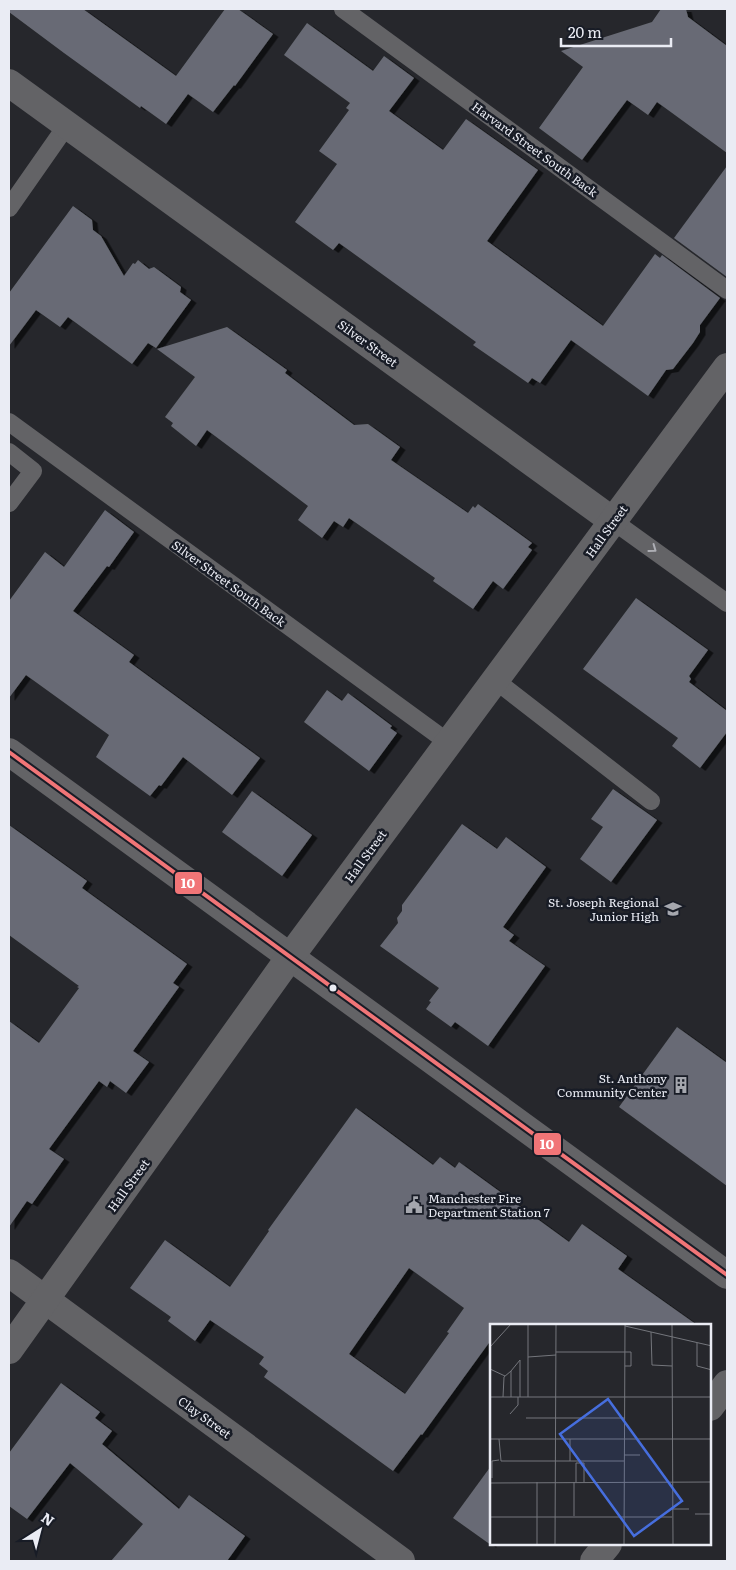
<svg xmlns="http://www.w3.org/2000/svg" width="736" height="1570" viewBox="0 0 736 1570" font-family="Literata,serif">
<defs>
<filter id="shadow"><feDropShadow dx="5.5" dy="3" stdDeviation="0" flood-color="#0009"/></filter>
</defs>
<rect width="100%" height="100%" fill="#26272c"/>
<g fill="#686b74" fill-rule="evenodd" filter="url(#shadow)">
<path d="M9,9H83L176,76L225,9H238L273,34L235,86L234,85L213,112L188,94L166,124L141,106L140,108L64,53L9,12Z"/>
<path d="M661,9H686L688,17L727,46V153L657,102L648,115L627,100L582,160L539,128L583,67L561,51L652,22Z"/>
<path d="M307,23L373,71L384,56L414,78L389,111L443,150L466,119L538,170L487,241L603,326L655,254L660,258L662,255L720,298L700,325V332L693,343L673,369L666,370L648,396L571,340L540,383L532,378L528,383L473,345L476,342L339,243L333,250L295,222L337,164L319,151L349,110L346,108L350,103L284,55Z"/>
<path d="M727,166V277L674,238Z"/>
<path d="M73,206L92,220L93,230L101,236L124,276L133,263L135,264L138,260L149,269L154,267L181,287L180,292L191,300L156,348L148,343L132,364L68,317L60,327L36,310L9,346V293Z"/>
<path d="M227,327L287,370L285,373L354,425L368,424L400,447L391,460L468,513L473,506L475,508L478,504L532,543L528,547L532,550L503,589L493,581L473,609L433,581L435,578L349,518L343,527L334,521L322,538L298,520L308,506L207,430L196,446L171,426L173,423L165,417L195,377L157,349Z"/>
<path d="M105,510L134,532L109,567L107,566L73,611L134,655L129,662L260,758L232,795L183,757L161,786L159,785L150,796L96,757L109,735L26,675L9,698V601L45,552L64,567Z"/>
<path d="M636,598L708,650L689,676L691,679L689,682L727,711V732L700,768L672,746L678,738L583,669Z"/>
<path d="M327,690L342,701L348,693L392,726L390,728L397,733L369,771L304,722Z"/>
<path d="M613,789L657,820L611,882L580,859L603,827L591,819Z"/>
<path d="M252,791L312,835L282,876L222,832Z"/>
<path d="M462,824L497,849L506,837L546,867L503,927L514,935L509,941L545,966L488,1046L455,1022L451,1027L426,1009L431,1002L429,1001L439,988L380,946L398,923L397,918L402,911V905Z"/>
<path d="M9,825L87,881L82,888L187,964L173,983L179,987L133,1051L149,1062L126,1093L110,1081L107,1087L99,1081L49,1149L64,1159L32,1204L27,1201L9,1227V1021L39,1043L79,988L77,987L79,986L9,935Z"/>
<path d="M677,1027L727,1063V1186L619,1107Z"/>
<path d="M356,1108L433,1165L440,1157L455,1168L459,1162L569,1242L582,1224L627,1256L618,1269L697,1325H491V1340L422,1435L421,1434L393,1471L264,1377L268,1371L259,1364L264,1357L210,1320L195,1341L168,1321L171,1317L130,1288L165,1240L230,1287L269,1231L268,1230ZM409,1268L464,1308L447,1332L449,1333L405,1394L349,1354Z"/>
<path d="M61,1383L100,1412L95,1418L112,1431L102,1444L179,1509L189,1495L245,1536L227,1561H111L143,1524L70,1463L27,1519L9,1506V1453Z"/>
<path d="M491,1466V1545L453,1518Z"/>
</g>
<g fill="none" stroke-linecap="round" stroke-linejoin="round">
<g stroke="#636366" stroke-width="18">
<path d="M343,9L727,290"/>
<path d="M9,208L67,125"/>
<path d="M9,422L449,743"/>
<path d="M9,452L33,471L9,503"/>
<path d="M613,521L727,603"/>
<path d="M495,680L651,801"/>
</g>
<g stroke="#636366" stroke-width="28">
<path d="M9,83L613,521"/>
<path d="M9,752L727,1275"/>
<path d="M9,1273L401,1561"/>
<path d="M9,1350L290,957L727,367"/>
<path d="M710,1407L727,1384"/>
<path d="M594,1561L608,1544"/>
</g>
<g stroke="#181c26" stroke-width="8">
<path id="bus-1" d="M9,752L727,1275"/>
</g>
<use href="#bus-1" stroke="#f17577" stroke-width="4"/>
</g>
<defs><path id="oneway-chevron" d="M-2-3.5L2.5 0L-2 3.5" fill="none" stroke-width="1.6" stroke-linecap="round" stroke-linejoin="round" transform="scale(1.25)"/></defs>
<use stroke="#adaeb4" href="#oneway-chevron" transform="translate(653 549) rotate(36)"/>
<defs>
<g id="school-bare" transform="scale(1.35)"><path d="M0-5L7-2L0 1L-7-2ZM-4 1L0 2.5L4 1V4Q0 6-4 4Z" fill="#a5a7ae" stroke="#181c26" stroke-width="2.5" paint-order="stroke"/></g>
<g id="building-bare" transform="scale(1.35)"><path d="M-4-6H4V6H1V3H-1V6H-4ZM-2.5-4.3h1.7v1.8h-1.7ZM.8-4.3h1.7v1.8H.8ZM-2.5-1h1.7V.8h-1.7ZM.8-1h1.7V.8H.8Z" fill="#a5a7ae" stroke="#181c26" stroke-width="2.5" paint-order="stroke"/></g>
<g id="civic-bare" transform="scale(1.35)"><path d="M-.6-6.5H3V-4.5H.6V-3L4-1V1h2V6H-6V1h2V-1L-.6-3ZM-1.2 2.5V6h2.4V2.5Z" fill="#a5a7ae" stroke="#181c26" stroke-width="2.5" paint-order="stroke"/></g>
</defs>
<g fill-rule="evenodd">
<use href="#school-bare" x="673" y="909"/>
<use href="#building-bare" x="681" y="1085"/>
<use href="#civic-bare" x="414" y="1205"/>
</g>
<circle fill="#eaecf4" stroke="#181c26" stroke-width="2" cx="333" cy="988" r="4.5"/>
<g text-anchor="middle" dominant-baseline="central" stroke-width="5" stroke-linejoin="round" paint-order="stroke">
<g font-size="12" fill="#eaecf4" stroke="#181c26">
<text transform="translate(535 149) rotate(36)">Harvard Street South Back</text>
<text transform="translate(368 343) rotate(36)">Silver Street</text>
<text transform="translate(606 531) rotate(-54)">Hall Street</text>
<text transform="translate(229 583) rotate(36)">Silver Street South Back</text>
<text transform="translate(365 856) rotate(-54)">Hall Street</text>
<text transform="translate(128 1185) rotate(-54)">Hall Street</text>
<text transform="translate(205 1417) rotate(36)">Clay Street</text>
</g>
<g font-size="12" fill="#eaecf4" stroke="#181c26" text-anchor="end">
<text x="659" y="902">St. Joseph Regional<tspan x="659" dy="14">Junior High</tspan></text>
<text x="667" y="1078">St. Anthony<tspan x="667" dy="14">Community Center</tspan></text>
<text x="428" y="1198" text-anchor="start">Manchester Fire<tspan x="428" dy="14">Department Station 7</tspan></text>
</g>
</g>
<g transform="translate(490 1324)">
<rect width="221" height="221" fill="#26272c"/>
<path fill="none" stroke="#74767c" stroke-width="1" d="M182,0L183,221M135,2L222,22M161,8L162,41L182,42M207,19V42L222,46M0,23L21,0M66,28H141V42H135M38,33L66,31M0,45L15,52M0,73H222M13,73L14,53L21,47M21,73V47L30,36V73M38,73V0M20,90L28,81V73M36,94H135M0,115H222M9,115L11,137H134M80,115V137M134,131H150M2,154V137L9,136M47,158V221M84,158V192M86,158V139H94V158M0,159L222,158M182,185H199M205,190H222M0,193H182M65,221L66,0M134,221L135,0"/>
<path fill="#466ede" fill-opacity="0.15" stroke="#466ede" stroke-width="2.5" d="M118,75L192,177L144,212L70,110Z"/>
<rect width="221" height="221" fill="none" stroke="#eaecf4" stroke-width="2.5"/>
</g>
<g stroke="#181c26" stroke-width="2">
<rect x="174" y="871" width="29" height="24" rx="5" fill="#f17577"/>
<rect x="533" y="1132" width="29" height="24" rx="5" fill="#f17577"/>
</g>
<g font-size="14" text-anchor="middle" font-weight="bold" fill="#fff">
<text x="188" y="888">10</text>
<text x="547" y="1149">10</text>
</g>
<rect width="736" height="1570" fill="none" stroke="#eaecf4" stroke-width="20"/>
<g transform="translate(40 1530) rotate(36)" stroke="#181c26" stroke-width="4" paint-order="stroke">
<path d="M0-4L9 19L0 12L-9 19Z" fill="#eaecf4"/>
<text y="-8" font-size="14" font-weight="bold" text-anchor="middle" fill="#eaecf4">N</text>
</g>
<path d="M561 38v8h110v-8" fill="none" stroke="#eaecf4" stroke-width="2.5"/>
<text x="568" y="38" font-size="15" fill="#eaecf4" stroke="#181c26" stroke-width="4" paint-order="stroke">20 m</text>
</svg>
